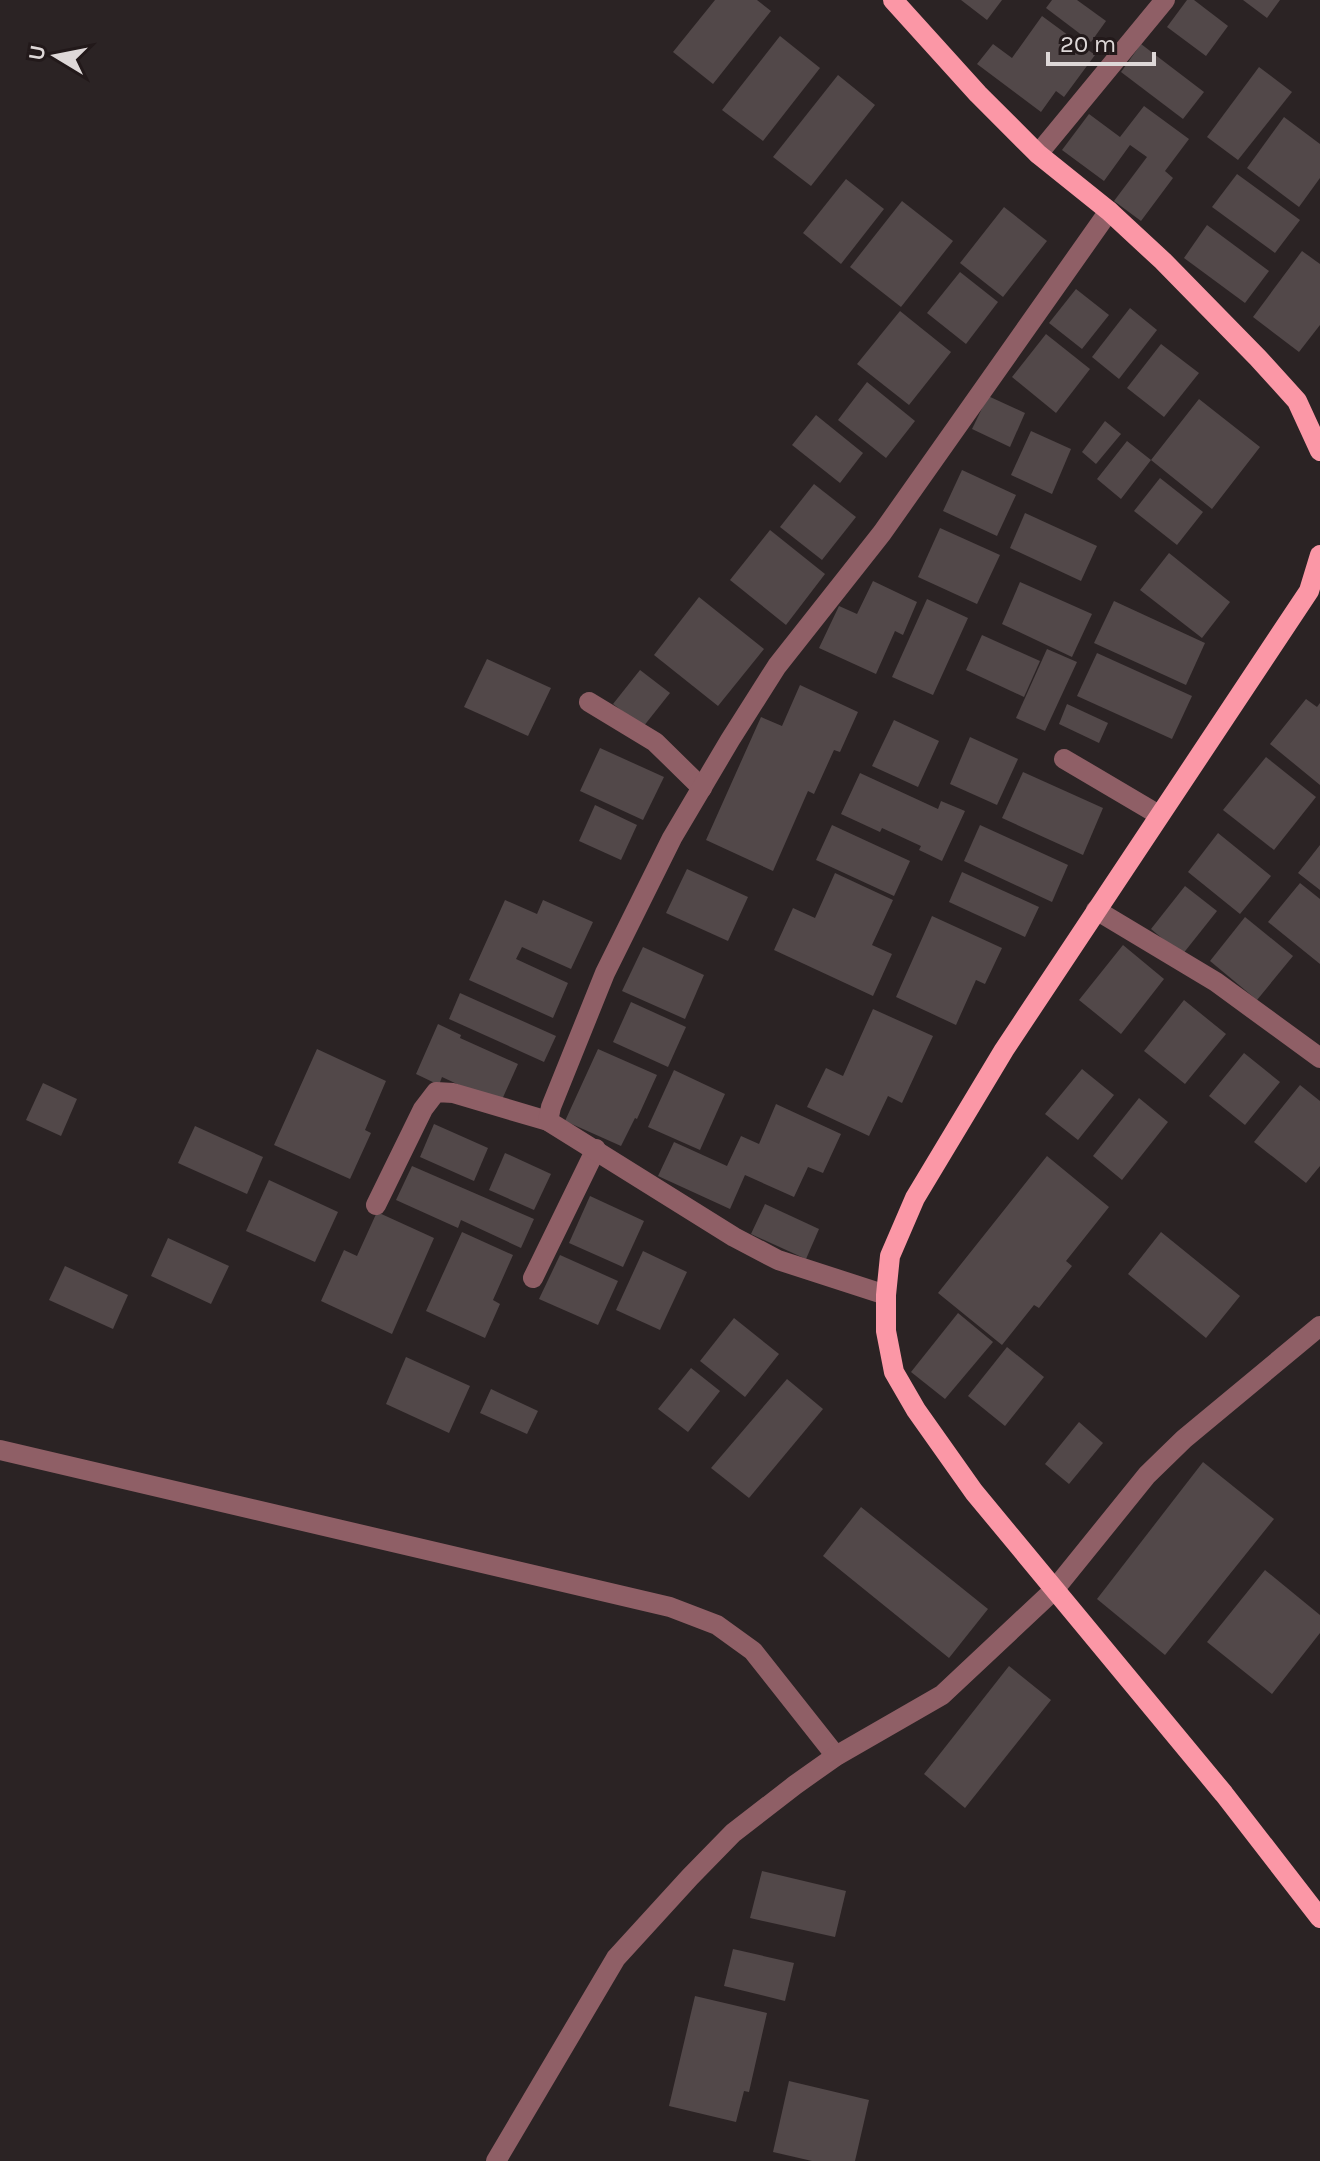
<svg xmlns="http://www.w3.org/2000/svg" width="1320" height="2161" viewBox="0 0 1320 2161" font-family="Karla,sans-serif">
<rect width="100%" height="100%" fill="#2b2324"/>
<g fill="#524849">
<path d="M715,0H757L771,11L713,84L673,52Z"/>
<path d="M961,0H1002L987,20Z"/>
<path d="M1052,0H1077L1106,21L1091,42L1046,8Z"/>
<path d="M1187,0H1194L1228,26L1206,56L1167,27Z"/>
<path d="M1243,0H1280L1267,18Z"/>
<path d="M1042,16L1095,55L1064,97L1056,91L1041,112L977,64L993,44L1012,58Z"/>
<path d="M780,36L820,68L763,141L722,110Z"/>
<path d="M1141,44L1204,92L1183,119L1121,72Z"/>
<path d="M1259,67L1292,92L1238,160L1207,137Z"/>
<path d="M838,75L875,105L811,186L773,157Z"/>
<path d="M1144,106L1189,139L1165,171L1173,178L1141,221L1114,201L1147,157L1130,145L1104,181L1062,150L1089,114L1120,137Z"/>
<path d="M1284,117L1320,144V178L1299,207L1247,168Z"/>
<path d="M1237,174L1300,220L1275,253L1212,207Z"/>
<path d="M846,179L884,209L841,264L803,233Z"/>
<path d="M902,201L953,241L901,307L850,267Z"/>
<path d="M1004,207L1047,241L1003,297L960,263Z"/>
<path d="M1207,225L1269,271L1245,303L1184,258Z"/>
<path d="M1302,251L1320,264V325L1299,352L1253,317Z"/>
<path d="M960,272L998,302L966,344L927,313Z"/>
<path d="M1076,289L1109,315L1082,349L1049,323Z"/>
<path d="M1130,308L1157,330L1119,379L1092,357Z"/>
<path d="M900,311L951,352L909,405L857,364Z"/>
<path d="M1046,334L1090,369L1056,413L1012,377Z"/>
<path d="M1161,344L1199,373L1164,417L1127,388Z"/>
<path d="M867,382L915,421L886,458L838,420Z"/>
<path d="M988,396L1025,413L1010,447L972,429Z"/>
<path d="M1199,399L1260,447L1212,509L1151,460L1121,499L1097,479L1127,441L1151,460Z"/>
<path d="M816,415L863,453L840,483L792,445Z"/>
<path d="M1105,421L1121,434L1096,464L1082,452Z"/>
<path d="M1031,431L1071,449L1052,494L1011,475Z"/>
<path d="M962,470L1016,495L997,536L943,511Z"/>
<path d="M1160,478L1203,512L1177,545L1134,511Z"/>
<path d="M814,484L856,517L822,560L780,527Z"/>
<path d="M1025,513L1097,546L1081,581L1010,548Z"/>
<path d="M940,528L1000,555L977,604L918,577Z"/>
<path d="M770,530L825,574L786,625L730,580Z"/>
<path d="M1169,553L1230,602L1202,638L1140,590Z"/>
<path d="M873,581L917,602L903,635L895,631L876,674L819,648L839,606L857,614Z"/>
<path d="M1020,582L1092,614L1072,657L1002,624Z"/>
<path d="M699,597L764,649L718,706L654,655Z"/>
<path d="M927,599L968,618L933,695L892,677Z"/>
<path d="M1114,601L1205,643L1186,685L1094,643Z"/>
<path d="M982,635L1040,661L1024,697L966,670Z"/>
<path d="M1047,649L1077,662L1045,731L1016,718Z"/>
<path d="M1097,653L1192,696L1172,739L1077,696Z"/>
<path d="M487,659L551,688L528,736L464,707Z"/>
<path d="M640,670L670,693L643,727L613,704Z"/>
<path d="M800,685L858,712L840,752L834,750L814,794L808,791L773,871L706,840L761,717L782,726Z"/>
<path d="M1306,699L1317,707L1320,703V785L1270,744Z"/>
<path d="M1067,704L1108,723L1099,743L1059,724Z"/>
<path d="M894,720L939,741L918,787L872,766Z"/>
<path d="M970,737L1018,759L997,805L950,784Z"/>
<path d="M600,748L664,777L643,820L580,791Z"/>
<path d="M1266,757L1316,797L1274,850L1223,810Z"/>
<path d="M1023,772L1103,808L1083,855L1002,818Z"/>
<path d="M860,773L938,809L941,801L965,811L942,861L919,850L921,846L882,828L880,832L841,814Z"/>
<path d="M595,805L637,825L621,860L579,841Z"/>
<path d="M832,825L910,861L894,896L816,860Z"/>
<path d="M980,825L1068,865L1052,902L964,861Z"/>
<path d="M1218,833L1271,876L1240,914L1188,872Z"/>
<path d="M1320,845V890L1298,873Z"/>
<path d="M687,869L748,897L728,941L666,913Z"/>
<path d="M962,872L1039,907L1025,937L949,902Z"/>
<path d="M835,873L893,900L872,945L892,954L873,996L774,950L793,908L815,918Z"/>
<path d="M1300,883L1320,899V964L1268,922Z"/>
<path d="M1185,886L1217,911L1182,955L1151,929Z"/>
<path d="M505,900L537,914L543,900L593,922L571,969L522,947L516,959L568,983L553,1018L469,980Z"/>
<path d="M932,916L1002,948L985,984L976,980L956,1025L896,997Z"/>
<path d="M1245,917L1293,956L1257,1000L1210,961Z"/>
<path d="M1123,945L1164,979L1121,1034L1079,1000Z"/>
<path d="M643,947L704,975L685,1019L622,991Z"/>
<path d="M460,993L556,1036L544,1062L449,1019Z"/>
<path d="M1184,1000L1226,1034L1185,1084L1144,1051Z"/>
<path d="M631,1002L686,1027L668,1067L613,1042Z"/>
<path d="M873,1009L933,1036L902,1103L888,1096L869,1136L807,1107L826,1068L843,1076Z"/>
<path d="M438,1024L461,1035L460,1038L518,1064L500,1104L442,1077L439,1085L416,1074Z"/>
<path d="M317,1049L386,1081L365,1130L371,1133L350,1179L274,1145Z"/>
<path d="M598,1049L657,1075L637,1119L635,1118L621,1146L565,1121Z"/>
<path d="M1244,1053L1280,1082L1245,1125L1209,1096Z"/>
<path d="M1082,1069L1114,1095L1078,1140L1045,1114Z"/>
<path d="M674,1070L725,1094L700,1150L648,1127Z"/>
<path d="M43,1083L77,1099L61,1136L26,1120Z"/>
<path d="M1300,1085L1320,1101V1166L1306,1183L1254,1142Z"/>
<path d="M1139,1098L1168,1122L1122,1180L1093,1156Z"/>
<path d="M776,1104L841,1134L823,1173L808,1167L794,1197L745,1175L730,1209L658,1176L674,1142L727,1166L741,1136L759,1144Z"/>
<path d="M434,1124L488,1148L474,1181L420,1157Z"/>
<path d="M195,1126L263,1157L247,1194L178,1163Z"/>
<path d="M505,1153L551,1174L534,1210L489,1190Z"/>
<path d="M1047,1156L1109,1207L1066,1261L1072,1266L1039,1308L1034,1305L1002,1345L938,1293Z"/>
<path d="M412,1166L534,1219L521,1248L461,1220L458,1228L396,1200Z"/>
<path d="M269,1180L338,1212L315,1262L246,1231Z"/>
<path d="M590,1196L644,1221L623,1267L569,1243Z"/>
<path d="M765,1204L819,1229L806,1259L751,1234Z"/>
<path d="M377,1212L434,1238L392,1334L321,1301L344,1250L357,1256Z"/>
<path d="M462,1232L513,1255L493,1300L500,1304L485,1338L426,1311Z"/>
<path d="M1161,1232L1240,1296L1206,1338L1128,1274Z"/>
<path d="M168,1238L229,1266L211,1304L151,1276Z"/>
<path d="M643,1251L687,1272L660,1330L616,1310Z"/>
<path d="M560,1255L618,1281L598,1325L539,1299Z"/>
<path d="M65,1266L128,1295L113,1329L49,1300Z"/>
<path d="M958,1313L993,1342L945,1399L911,1372Z"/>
<path d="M734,1318L779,1354L745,1397L700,1361Z"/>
<path d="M1007,1347L1044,1377L1005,1426L968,1396Z"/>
<path d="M406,1357L470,1386L449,1433L386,1404Z"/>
<path d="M691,1368L720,1391L688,1432L658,1409Z"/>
<path d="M787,1379L823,1409L749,1498L711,1468Z"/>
<path d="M491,1389L538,1411L527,1434L480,1413Z"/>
<path d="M1079,1422L1103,1443L1069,1484L1045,1464Z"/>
<path d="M1203,1462L1274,1519L1165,1655L1097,1599Z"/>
<path d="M861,1507L988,1609L949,1658L823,1556Z"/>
<path d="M1265,1570L1320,1615V1633L1272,1694L1207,1642Z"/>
<path d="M1009,1666L1051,1700L965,1808L924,1774Z"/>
<path d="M762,1871L846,1891L835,1937L750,1918Z"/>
<path d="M733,1949L794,1963L785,2001L724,1986Z"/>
<path d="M695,1996L767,2013L749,2092L744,2091L736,2122L669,2106Z"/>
<path d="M789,2081L869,2100L855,2161H812L773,2152Z"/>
</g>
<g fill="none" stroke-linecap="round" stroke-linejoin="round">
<g stroke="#8f5f66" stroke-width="20">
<path d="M1038,154L1165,0"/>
<path d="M589,702L655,742L702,788"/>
<path d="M1064,759L1159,815"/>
<path d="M1096,910L1216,982L1320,1058"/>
<path d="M376,1205L423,1109L436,1092L453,1093L548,1121"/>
<path d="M533,1278L596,1149"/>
<path d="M886,1295L778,1260L734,1237L548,1121L551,1107L605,973L672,838L730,740L777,666L882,533L1109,211"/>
<path d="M0,1450L670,1607L717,1625L753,1651L836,1756"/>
<path d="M496,2161L616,1958L690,1877L733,1833L795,1785L836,1756L942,1695L1054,1590L1147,1475L1184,1439L1320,1326"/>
</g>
<g stroke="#fb97a6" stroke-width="20">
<path d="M893,0L978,94L1038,154L1109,211L1163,261L1258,358L1297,401L1320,451"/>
<path d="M1320,555L1309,591L1004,1050L915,1198L890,1256L886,1295V1331L894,1372L916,1410L974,1492L1224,1794L1320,1918"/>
</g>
</g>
<g transform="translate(56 56) rotate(280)" stroke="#22191a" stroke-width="6" paint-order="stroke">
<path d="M0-6L14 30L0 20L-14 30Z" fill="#ded8d8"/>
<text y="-12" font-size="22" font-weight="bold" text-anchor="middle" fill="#ded8d8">U</text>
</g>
<path d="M1048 52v12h106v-12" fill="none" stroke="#ded8d8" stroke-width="4"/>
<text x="1060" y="52" font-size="24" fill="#ded8d8" stroke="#22191a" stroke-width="6" paint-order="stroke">20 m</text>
</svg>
